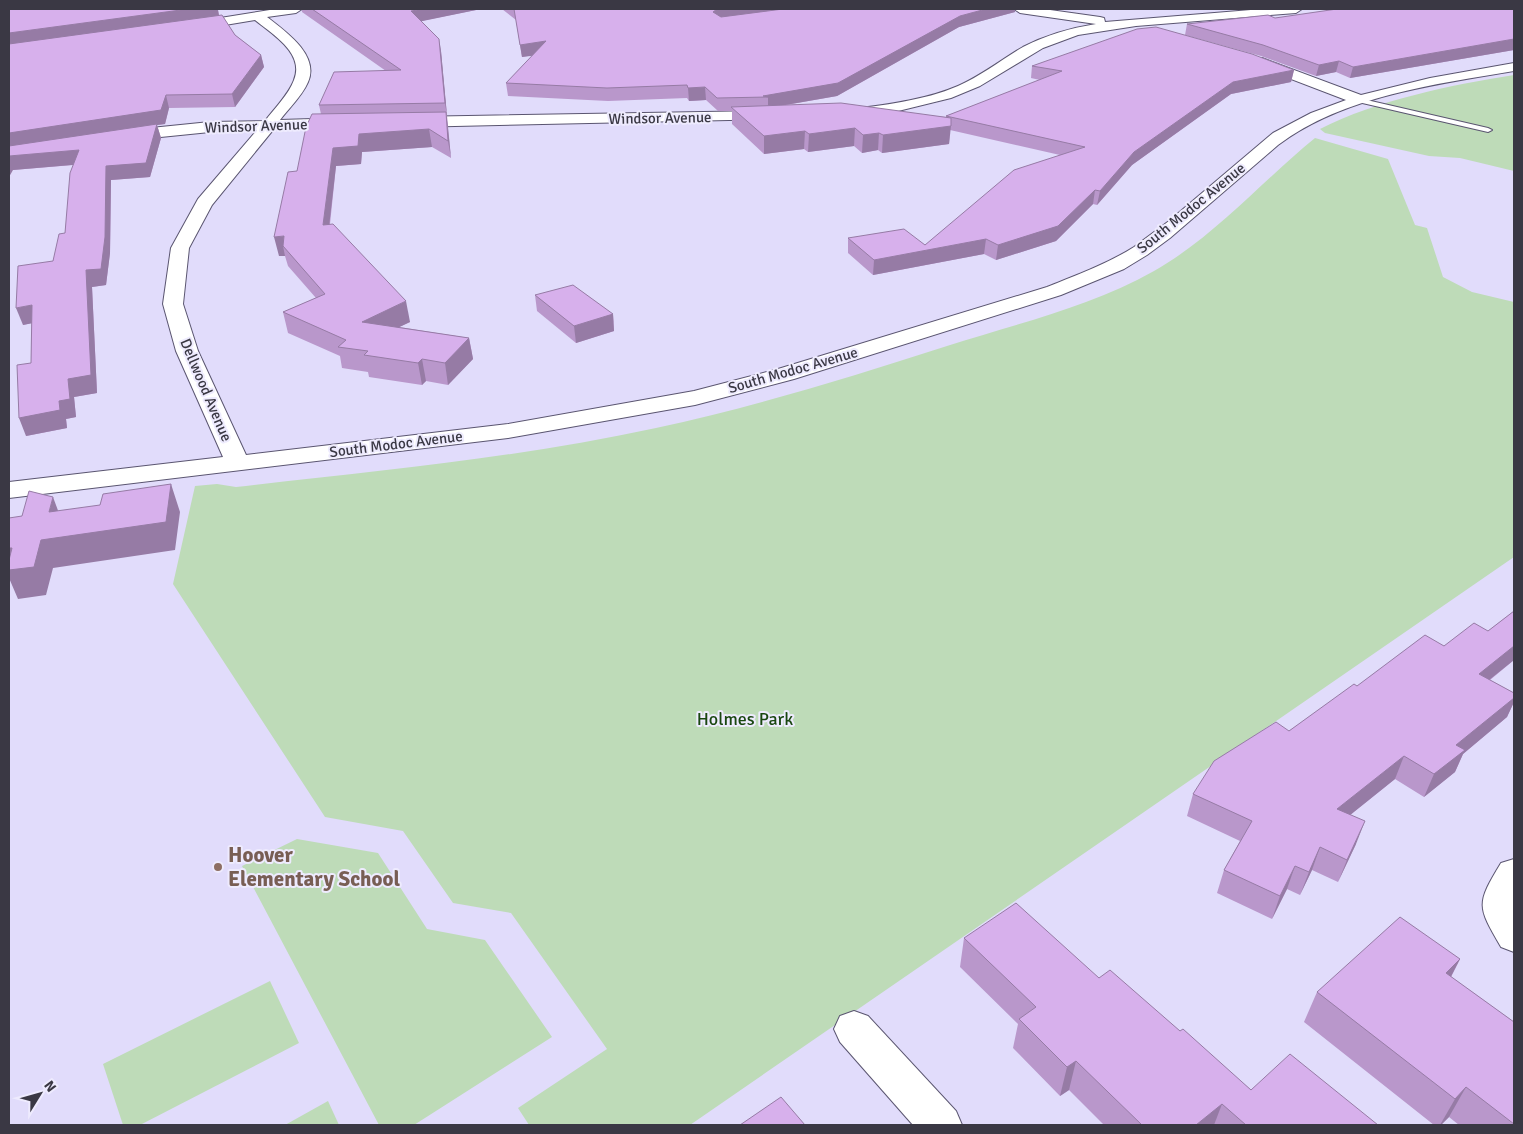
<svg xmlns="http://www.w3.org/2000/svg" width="1523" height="1134" viewBox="0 0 1523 1134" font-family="Signika,sans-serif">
<rect width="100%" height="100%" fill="#e1dcfb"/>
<g fill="#bedbb8">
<path d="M1514,75V171L1460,158L1429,156L1325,133L1320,129C1377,100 1451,85 1514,75Z"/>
<path d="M1315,138L1388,159L1415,225L1427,228L1443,277L1472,292L1514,302V557L690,1125H529L518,1108L607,1049L511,913L453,903L403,831L325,817L173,584L195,486L217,484L236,487C376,471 518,458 656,428C755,407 850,377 947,346C1016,324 1090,307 1154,271C1214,237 1261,182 1315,138Z"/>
<path d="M297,839L378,853L427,929L485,940L552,1037L414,1125H379L242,866Z"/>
<path d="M270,981L299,1043L140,1125H123L103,1064Z"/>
<path d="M328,1101L339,1125H285Z"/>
</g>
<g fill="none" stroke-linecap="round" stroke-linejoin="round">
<g stroke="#5a5570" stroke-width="2">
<path id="lane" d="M1358,98L1488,128L1492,130L1488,132L1358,102Z"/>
</g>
<g stroke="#5a5570" stroke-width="2">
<g id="street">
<path d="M276,9H302L296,13L267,17C285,31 320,55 308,82C302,96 289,108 280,120L345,118L350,120L353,123L350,126L345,128L273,130L212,205L189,248L183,304L198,351L246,455L508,424L694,391L778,369L1047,287C1077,275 1107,264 1134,247L1169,221L1273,133L1311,113L1346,100L1252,64L1250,61L1252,58H1262L1361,95L1430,78L1514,63V71C1436,84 1343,96 1278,145L1170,238L1147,255L1124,269L1061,295L794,379L695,405L508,438L9,498V482L223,457L176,351L163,304L171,248L198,199L257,130L210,132L121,141L115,139L113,136L115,133L121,131L210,122L265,121C274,109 289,94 294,80C305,53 272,34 255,20L189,31L183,27L189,23Z"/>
<path d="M1014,9H1043L1100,17L1104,18L1105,22L1263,9H1302L1296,13L1136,26L1078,35L1043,48L980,86L951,98L894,112L846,118L841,117L839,114L841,111L846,110C883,105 923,101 958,86C981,76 1001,60 1023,47C1046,35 1071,28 1096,24L1020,13Z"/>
<path d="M768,111L773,113L776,116L773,119L411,127L406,125L403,122L406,119L411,117Z"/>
<path d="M1514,859V952L1501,947C1477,906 1476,904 1501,863Z"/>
<path d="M854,1011L868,1016L956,1111L962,1125H913L840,1042L834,1029L840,1016Z"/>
</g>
</g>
<use href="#lane" fill="#fff" fill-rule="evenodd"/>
<use href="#street" fill="#fff" fill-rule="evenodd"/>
</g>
<g fill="#b997cb">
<path d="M9,9H224L218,10L219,15L235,35L261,55L264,67L235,107L169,108L165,124L157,125L161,138L150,177L111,180L110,253L106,285L92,287L97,393L74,397L76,417L66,419L67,428L26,436L31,363L32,323L23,325L53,261L65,233L73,165L13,170Z"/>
<path d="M302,9H481L421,21L441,51L451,158L432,147L362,152L361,164L336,166L330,224L410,322L399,327L469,338L473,359L448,385L426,381L422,385L369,377L368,372L342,368L340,356L288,333L283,312L316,298L288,266L285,256H279L297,171L321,114L319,105L386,71L302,12Z"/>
<path d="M502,9H1015V12L959,27L837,96L786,105L946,117V116L1040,80L1031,78L1032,66L1294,70L1291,82L1231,94L1132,165L1097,205L1093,204L1056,241L996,260L984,254L873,275L848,253V238L925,245L1060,155L950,130L949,144L882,153L878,150L862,153L854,146L808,152L804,149L764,154L732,124V111H718L706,100L689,101L687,98L608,101L508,96L506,83L533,55L522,57L516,20Z"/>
<path d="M1514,9V50L1350,78L1336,72L1316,76L1261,56L1185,35L1187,24L1275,18Z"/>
<path d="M535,295L613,314L614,331L576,343L537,311Z"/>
<path d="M1514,611V660L1490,680L1514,693V702L1507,717L1463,754L1455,772L1424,797L1395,779L1350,815L1356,844L1338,882L1312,870L1300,895L1287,889L1272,919L1217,893L1224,870L1240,841L1187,816L1193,794L1357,686L1444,646L1488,631Z"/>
<path d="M964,938L1099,978L1180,1031L1251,1090L1378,1125H1104L1069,1090L1060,1096L1013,1048L1018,1024L960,967Z"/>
<path d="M1460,959L1451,977L1514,1022V1125H1459L1449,1117L1441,1125H1434L1304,1022L1317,992Z"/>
</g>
<g fill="#967ba5">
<path d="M188,9H224L218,10L219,16L9,45V33Z"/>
<path d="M424,9H481L413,23L411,11Z"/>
<path d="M717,9H784L713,24V12Z"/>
<path d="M986,9H1015V12L959,27L837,96L768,108V97H763L960,16Z"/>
<path d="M439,39L441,51L447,116L445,103Z"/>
<path d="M1514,39V50L1350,78L1353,67Z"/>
<path d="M546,41L547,54L522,57L520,45Z"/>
<path d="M261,55L264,67L235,107L232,94Z"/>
<path d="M1339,61L1336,72L1316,76L1319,65Z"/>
<path d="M1294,70L1291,82L1231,94L1132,165L1097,205L1100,191L1134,152L1233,82Z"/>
<path d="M705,87L706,100L689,101L688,88Z"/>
<path d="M166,95L169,108L165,124L157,125L161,138L150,177L111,180L110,253L106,285L92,287L97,393L74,397L76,417L66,419L67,428L26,436L19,418L59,401L68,379L86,270L106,166L157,125L9,148V133Z"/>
<path d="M446,112L448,129L451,158L448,141Z"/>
<path d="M951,126L949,144L882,153L883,135Z"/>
<path d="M855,128L854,146L808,152L809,134Z"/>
<path d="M429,129L432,147L362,152L361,164L336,166L327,244L323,225L333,148L359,134Z"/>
<path d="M805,131L804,149L764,154V136Z"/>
<path d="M879,133L878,150L862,153L863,135Z"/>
<path d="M79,150L83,164L13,170L9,177V156Z"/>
<path d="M1095,190L1093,204L1056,241L996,260L998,245Z"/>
<path d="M284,236L283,246L285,256H279L274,237Z"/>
<path d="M986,239L984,254L873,275L874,260Z"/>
<path d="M406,301L410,322L366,343L362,322Z"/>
<path d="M32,305L38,322L23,325L16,308Z"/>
<path d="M613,314L614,331L576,343L574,326Z"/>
<path d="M469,338L473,359L448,385L445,363Z"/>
<path d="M422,359L426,381L422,385L418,363Z"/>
<path d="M171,484L180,512L175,550L53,568L46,595L18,599L9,578V548L49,512L53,497L63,524Z"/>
<path d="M1514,646V660L1469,696L1479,674Z"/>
<path d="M1514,698V702L1507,717L1463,754L1455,772L1424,797L1434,774L1456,745Z"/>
<path d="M1404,756L1395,779L1329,832L1337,809Z"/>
<path d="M1365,821L1356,844L1338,882L1347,860Z"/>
<path d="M1320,847L1312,870L1300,895L1309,872Z"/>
<path d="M1295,866L1287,889L1272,919L1280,896Z"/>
<path d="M1460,959L1444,990L1446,973Z"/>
<path d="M1076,1061L1069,1090L1060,1096L1067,1067Z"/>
<path d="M1466,1087L1449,1117L1441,1125H1440L1455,1099Z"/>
<path d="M1222,1104L1214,1125H1196Z"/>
</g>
<g fill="#d7b0ec" stroke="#967ba5">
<path d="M9,9H188L9,33Z"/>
<path d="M312,9H424L411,11L439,39L445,103L319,105L334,72L401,70Z"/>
<path d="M514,9H717L713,12L721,17L783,9H986L960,16L838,83L763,96L768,97L717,98L705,87L688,88L687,85L607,88L506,83L546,41L520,45Z"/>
<path d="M1337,9H1514V39L1353,67L1339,61L1319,65L1263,45L1187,24L1268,15L1275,18Z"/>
<path d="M222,15L235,35L261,55L232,94L166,95L161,110L9,133V44Z"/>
<path d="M1156,27L1252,54L1294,70L1233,82L1134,152L1100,191L1095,190L1058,226L998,245L986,239L874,260L848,238L904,229L925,245L1014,170L1085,147L946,116L1062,71L1032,66L1137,29Z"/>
<path d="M841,103L951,118V126L883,135L879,133L863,135L855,128L809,134L805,131L764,136L731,107Z"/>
<path d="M446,112L448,141L429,129L359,134L358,146L333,148L323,225L333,224L406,301L362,322L469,338L445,363L422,359L418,363L364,355L368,351L338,347L346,340L283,312L325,294L283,246L284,236L274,237L288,172L297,171L306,127L312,114Z"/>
<path d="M157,124L146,163L106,166L105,237L101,269L86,270L91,375L68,379L70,399L59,401L60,410L19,418L17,365L31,363L32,305L16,308L18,266L53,261L59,234L65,233L70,173L79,150L9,156V146Z"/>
<path d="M573,285L613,314L574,326L535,295Z"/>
<path d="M171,484L166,522L41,540L34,567L9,570V560L12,548H9V518L22,516L29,491L53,497L49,512L100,505L103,494Z"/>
<path d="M1514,611V646L1479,674L1514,693V698L1456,745L1465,750L1434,774L1404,756L1337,809L1365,821L1347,860L1320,847L1309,872L1295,866L1280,896L1224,870L1252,821L1193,794L1214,761L1276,722L1289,731L1354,684L1357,686L1425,635L1444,646L1474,623L1488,631Z"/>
<path d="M1016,903L1099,978L1110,970L1180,1031L1183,1029L1251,1090L1290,1054L1378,1125H1246L1222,1104L1196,1125H1142L1076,1061L1067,1067L1019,1019L1036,1007L964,938Z"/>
<path d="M1400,917L1460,959L1446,973L1514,1022V1124L1466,1087L1455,1099L1317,992Z"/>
<path d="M781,1097L805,1125H740Z"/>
</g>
<circle fill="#8d6e63" stroke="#eeebfe" stroke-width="2" cx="218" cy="867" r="5"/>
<g text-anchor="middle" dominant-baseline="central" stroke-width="4" stroke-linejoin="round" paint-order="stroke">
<g font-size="15" fill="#3a3844" stroke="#eeebfe">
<text transform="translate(660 118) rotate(-1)">Windsor Avenue</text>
<text transform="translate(256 126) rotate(-2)">Windsor Avenue</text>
<text transform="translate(1191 208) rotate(-39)">South Modoc Avenue</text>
<text transform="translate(793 370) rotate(-16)">South Modoc Avenue</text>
<text transform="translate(206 390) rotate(67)">Dellwood Avenue</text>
<text transform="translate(396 444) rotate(-7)">South Modoc Avenue</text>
</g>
<g font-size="18" fill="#194710" stroke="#eeebfe">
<text x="745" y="719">Holmes Park</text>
</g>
<g font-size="21" font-weight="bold" fill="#785e54" stroke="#eeebfe" text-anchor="start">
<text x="228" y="855">Hoover<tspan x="228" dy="24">Elementary School</tspan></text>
</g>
</g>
<rect width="1523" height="1134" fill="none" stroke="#3a3844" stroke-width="20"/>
<g transform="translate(40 1094) rotate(53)" stroke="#eeebfe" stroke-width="4" paint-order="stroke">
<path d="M0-4L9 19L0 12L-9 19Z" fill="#3a3844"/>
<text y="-8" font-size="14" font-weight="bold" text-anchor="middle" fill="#3a3844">N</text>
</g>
</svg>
